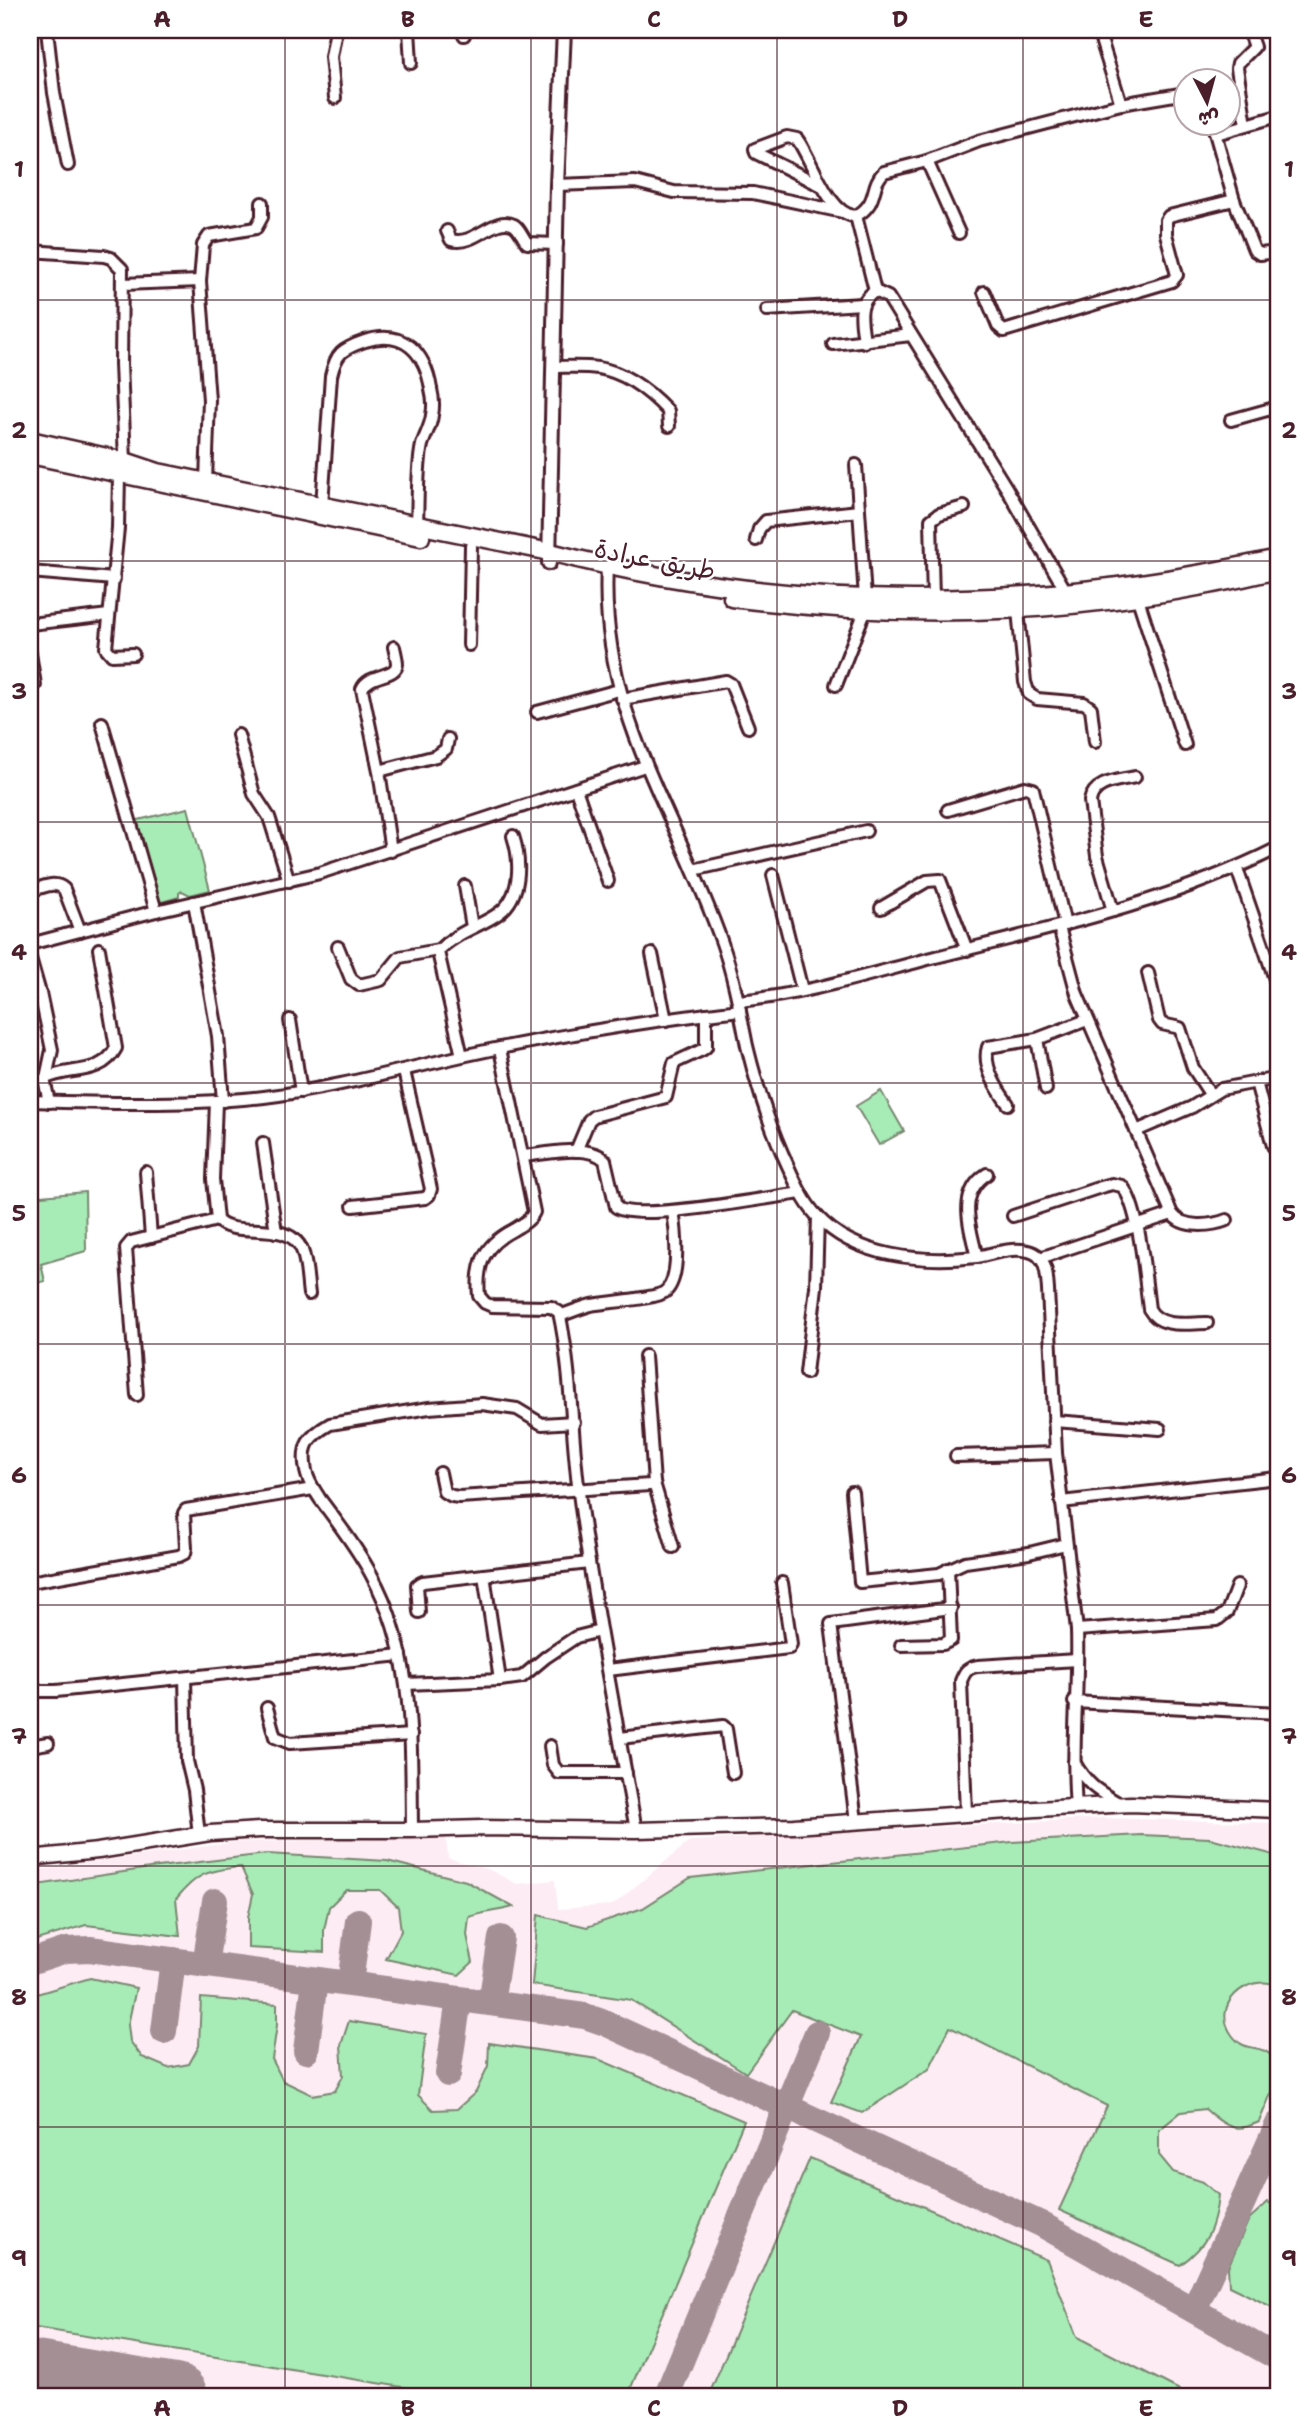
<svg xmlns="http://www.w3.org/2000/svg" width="1308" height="2427" viewBox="0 0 1308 2427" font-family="'Shantell Sans','Playpen Sans Arabic',sans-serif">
<rect width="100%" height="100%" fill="#fff"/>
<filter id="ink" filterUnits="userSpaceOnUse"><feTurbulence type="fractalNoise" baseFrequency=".0143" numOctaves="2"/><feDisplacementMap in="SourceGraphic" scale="14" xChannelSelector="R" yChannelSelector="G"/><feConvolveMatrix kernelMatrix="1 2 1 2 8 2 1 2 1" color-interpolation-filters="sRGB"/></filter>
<g filter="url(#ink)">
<path fill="#fdecf4" d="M1103,1818L1278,1823V2397H30V1871L236,1842L446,1838L448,1858L490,1870L517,1884L555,1880L558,1909L613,1905L690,1841Z"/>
<g fill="#a7ecb6" stroke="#788670" stroke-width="2">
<path d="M188,808L210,890L190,895L182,891L179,893V897L158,903L134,821Z"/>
<path d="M881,1091L904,1131L879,1145L856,1106Z"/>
<path d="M85,1192L86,1251L41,1264L45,1281L30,1285V1197Z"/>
<path d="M1141,1835L1210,1838L1278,1856V1985C1247,1973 1210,2005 1232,2035C1243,2050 1250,2045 1265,2051C1269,2053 1274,2058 1278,2060V2077L1259,2122C1233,2134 1226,2126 1205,2109L1181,2112L1159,2130V2155L1173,2172L1203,2182L1218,2195C1215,2228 1207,2246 1180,2265L1059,2210L1107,2106L950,2027L929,2069L862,2113L831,2102L861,2037L792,2010L746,2073L631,2000L532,1985L538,1915L587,1927L643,1908L690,1878L1012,1842Z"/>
<path d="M267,1854L387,1861L466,1881L513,1907C498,1911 485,1912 469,1917L467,1935L473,1962L459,1975L386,1959L401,1931L398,1907L380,1890H346L329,1907L324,1930V1952L248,1948V1917L253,1894L241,1867C207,1871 198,1872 176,1899L180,1936L86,1925L30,1942V1886L150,1868Z"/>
<path d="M90,1978L136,1988L128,2025L130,2041L142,2057L168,2068L189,2064L199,2046L201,1998L277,2004V2025L272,2059L283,2081L312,2095L335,2091L343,2076L341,2045L349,2021L426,2034L418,2095L433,2110L457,2109L476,2092L488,2066L489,2043L598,2059L744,2121L627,2397H464L30,2327V1996Z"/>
<path d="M810,2158L1047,2260L1077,2337L1193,2397H708Z"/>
<path d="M1268,2202L1278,2207V2310L1229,2286L1228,2267L1249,2219Z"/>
</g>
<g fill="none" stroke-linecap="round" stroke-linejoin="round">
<g stroke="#a48f95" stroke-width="26">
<path d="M30,1962L66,1950L90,1949L585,2016L605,2023L1041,2224L1278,2358"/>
<path d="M205,1965L215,1901"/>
<path d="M350,1984L358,1921"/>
<path d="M491,2003L501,1938"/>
<path d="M164,2031L173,1960"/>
<path d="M306,2051L315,1980"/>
<path d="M448,2074L459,1999"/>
<path d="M1194,2310L1278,2124"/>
<path d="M666,2397L817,2033"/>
</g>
<path stroke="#a48f95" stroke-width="66" d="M30,2373L175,2397"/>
<g stroke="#4a1f2b" stroke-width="16">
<g id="minor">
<path d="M47,30L54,93L68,165"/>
<path d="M409,30L411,63"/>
<path d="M463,30L464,35"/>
<path d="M1098,30L1121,104L1186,93"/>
<path d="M335,98L331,57L336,30"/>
<path d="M1212,122L1234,200L1254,250L1260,254L1278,252"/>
<path d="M1246,125L1237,68L1238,63L1254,47L1248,30"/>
<path d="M1216,134L1278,116"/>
<path d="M927,161L959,233"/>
<path d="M557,185L635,182L674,192L753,193L843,212"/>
<path d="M822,186L756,153L755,149L787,137L797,139C811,157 829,217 856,216L875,291L888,297L1007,489L1067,593"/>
<path d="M856,216C880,202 869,186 884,172L927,161L979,141L1121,104"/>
<path d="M447,231L451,240C475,247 493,215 514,225C520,229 523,238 527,243L557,244"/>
<path d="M30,251L104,256L111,258L122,269L121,364L125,461"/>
<path d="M123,284L200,281"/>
<path d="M984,292L998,326L1004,331L1172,281L1177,275L1166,234V220L1169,216L1234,200"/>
<path d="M767,310L862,304"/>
<path d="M864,342C862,321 855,304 875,291"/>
<path d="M833,344L911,335"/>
<path d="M554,367C569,367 584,366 598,368C625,372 650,392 668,411L669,426"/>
<path d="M1231,420L1278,407"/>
<path d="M856,465L865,598"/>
<path d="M119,474L118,528L106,648L112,655L133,654"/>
<path d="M206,481L209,400L200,281L203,245L209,236L256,228L262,217V203"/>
<path d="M322,505L331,376C336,353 342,349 365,341C404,329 425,352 431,389C433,397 434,406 432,415C431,426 425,435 422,445C417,467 418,502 417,526"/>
<path d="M756,540L759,529L766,521L859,511"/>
<path d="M607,567C599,712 677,813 722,943C734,977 740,1011 747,1046C757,1087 770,1128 788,1166C796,1184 804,1202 817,1216C855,1258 924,1263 976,1257C993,1254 1017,1245 1034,1253C1047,1259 1047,1278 1048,1290L1056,1453L1077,1630C1079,1689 1071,1748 1076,1807"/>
<path d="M30,572L114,579"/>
<path d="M1138,599L1185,745"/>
<path d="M933,600L931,520L939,514L964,507"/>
<path d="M1018,610L1025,682L1029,694L1037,699L1084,703L1091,708L1095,742"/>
<path d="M30,624L109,615"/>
<path d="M469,645L471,546"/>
<path d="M30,653L35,685"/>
<path d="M836,685L865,611"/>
<path d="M622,699L726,681L731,684L748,727"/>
<path d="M537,712L619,690"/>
<path d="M102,723L156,911"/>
<path d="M238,735L254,794L269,817L289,881"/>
<path d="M379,771L362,689C369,673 396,678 397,664C397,659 395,652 394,647"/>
<path d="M576,789L608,881"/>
<path d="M948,810L1025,787L1033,789L1065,925"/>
<path d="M391,851L379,771L436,756L446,749L448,739"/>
<path d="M1237,869L1278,988"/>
<path d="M693,870L866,831"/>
<path d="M773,875L802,990"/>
<path d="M465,886L472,927"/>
<path d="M30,891C41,888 54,880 64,889L80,931"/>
<path d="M194,902L218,1036L223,1101"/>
<path d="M881,908L927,881L940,880L967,950"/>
<path d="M1113,911L1097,856L1090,801C1094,781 1118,781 1135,777"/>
<path d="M30,944L156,911L320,873L645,766"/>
<path d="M338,947L351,979L359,985L381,980L400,957L438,950"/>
<path d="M652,954L666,1020"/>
<path d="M30,958L40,993L52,1050L46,1078"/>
<path d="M1148,973L1159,1020L1162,1024L1180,1028L1193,1068L1210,1094"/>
<path d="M739,1001C804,995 873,973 936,957C1052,928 1171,902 1278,848"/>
<path d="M290,1020L301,1092"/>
<path d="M1037,1039L1046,1089"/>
<path d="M500,1049L534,1212C530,1221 521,1225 513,1230C484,1245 476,1264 479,1296L485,1303L492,1306L551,1307L559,1312C572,1372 571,1432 579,1493C594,1606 616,1718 636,1830"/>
<path d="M462,1056L438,952C443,944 451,940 459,935C472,927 487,922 499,913C522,896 521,861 513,836"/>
<path d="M1256,1082L1273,1146"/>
<path d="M30,1101C108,1103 186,1106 264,1097C331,1089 396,1071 462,1056C553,1036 647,1021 740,1010"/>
<path d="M49,1102L44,1079C69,1066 101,1077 116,1048L99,949"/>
<path d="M1008,1104C997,1089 982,1066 988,1047L1037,1039L1087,1020"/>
<path d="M1136,1131L1192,1107L1221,1089L1278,1078"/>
<path d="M263,1143L276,1232"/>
<path d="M576,1151L589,1120L594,1116L666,1097L674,1063L702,1050L706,1047V1014"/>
<path d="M523,1156C547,1154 588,1143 605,1160L616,1207C635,1223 770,1197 801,1193"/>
<path d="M146,1172L151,1237"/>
<path d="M353,1206L425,1198L429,1195L431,1189L404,1071"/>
<path d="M1172,1214C1183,1229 1211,1226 1227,1220"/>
<path d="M1013,1216L1101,1187L1112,1184L1122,1186C1140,1207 1145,1280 1149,1309C1160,1329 1187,1323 1207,1323"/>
<path d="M217,1220C235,1240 288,1217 302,1250C307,1263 307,1280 309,1294"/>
<path d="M977,1257C970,1228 957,1193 987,1174"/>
<path d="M1040,1258L1172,1214L1077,994L1059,927"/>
<path d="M560,1316C570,1312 580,1308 591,1305C605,1302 658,1299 666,1291C681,1277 676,1229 673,1211"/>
<path d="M806,1373L816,1287L818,1217"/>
<path d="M137,1395L126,1248L131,1242L217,1220L213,1179L216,1102"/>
<path d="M1054,1421L1160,1429"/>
<path d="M956,1456L1056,1453"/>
<path d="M440,1473L444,1492L452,1496L459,1497L650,1485L654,1483L645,1356"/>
<path d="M654,1483L673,1547"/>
<path d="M852,1492L860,1582L939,1574L965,1562L1029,1553L1066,1544"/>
<path d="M1061,1502L1278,1478"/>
<path d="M30,1582L179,1556L185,1553L186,1548L184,1513L186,1510L313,1489"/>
<path d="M419,1612L417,1585L423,1582L589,1563"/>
<path d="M1077,1630L1217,1620L1227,1612L1237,1586"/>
<path d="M901,1645L943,1644L951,1640L948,1569"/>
<path d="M608,1670L789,1648L791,1644L782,1583"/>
<path d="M185,1678L187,1761L194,1790L199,1835"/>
<path d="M500,1680L522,1677L546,1657L576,1637L600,1631"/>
<path d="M30,1684L39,1691H56L401,1655"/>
<path d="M406,1684L500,1680L484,1575"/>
<path d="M1074,1702L1278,1713"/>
<path d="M267,1708L275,1737L290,1743L411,1735"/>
<path d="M620,1738L723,1726L726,1729L733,1773"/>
<path d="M30,1746L48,1743"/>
<path d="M550,1746L553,1765L559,1773H626"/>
<path d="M1074,1762C1087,1785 1098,1791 1120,1804"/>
<path d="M966,1814L961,1681C965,1671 967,1668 978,1666L1077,1660"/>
<path d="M856,1821L831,1624L951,1608"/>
<path d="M412,1830C411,1743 415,1653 371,1574C357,1548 338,1523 320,1499C314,1489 308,1482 306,1471C301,1445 309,1436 330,1424L429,1408L482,1404L517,1409L542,1424L574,1422"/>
</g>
</g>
<g stroke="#4a1f2b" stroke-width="18">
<path id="tertiary" d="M549,563L557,185L564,30"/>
</g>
<g stroke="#4a1f2b" stroke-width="19">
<path id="secondary" d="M30,1858L98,1851L210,1833L260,1830H412L482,1828L636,1830L794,1826L1036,1809L1131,1804L1278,1810"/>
</g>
<g stroke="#4a1f2b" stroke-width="21">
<g id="primary">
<path d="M30,440L125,461L158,472L550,552C793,615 1034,612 1278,558"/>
<path d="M30,455L421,537"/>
<path d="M732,598C922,622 1091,615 1278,570"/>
</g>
</g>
<use href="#minor" stroke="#fff" stroke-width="10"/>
<use href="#tertiary" stroke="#fff" stroke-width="12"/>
<use href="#secondary" stroke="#fff" stroke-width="14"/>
<use href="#primary" stroke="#fff" stroke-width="16"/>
</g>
</g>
<path fill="none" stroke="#4a1f2b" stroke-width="2" stroke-opacity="0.55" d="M285,30V2397M531,30V2397M777,30V2397M1023,30V2397M30,300H1278M30,561H1278M30,822H1278M30,1083H1278M30,1344H1278M30,1605H1278M30,1866H1278M30,2127H1278"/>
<g text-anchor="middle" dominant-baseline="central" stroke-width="5" stroke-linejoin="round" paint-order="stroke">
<g font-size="26" fill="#4a1f2b" stroke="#fff">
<text transform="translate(655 559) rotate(11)">طريق عرادة</text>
</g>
</g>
<rect width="1308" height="2427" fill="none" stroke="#fff" stroke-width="77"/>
<g transform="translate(1207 102) rotate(174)"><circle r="33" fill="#ffffff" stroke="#b7a5aa" stroke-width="2"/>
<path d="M0-5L12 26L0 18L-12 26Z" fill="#4a1f2b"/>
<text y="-10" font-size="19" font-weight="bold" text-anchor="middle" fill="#4a1f2b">ش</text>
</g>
<rect x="38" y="38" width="1232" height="2350" fill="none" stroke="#4a1f2b" stroke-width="2.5"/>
<g font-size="23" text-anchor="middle" font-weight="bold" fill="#4a1f2b">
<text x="162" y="27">A</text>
<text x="408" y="27">B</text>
<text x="654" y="27">C</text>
<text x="900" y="27">D</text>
<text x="1146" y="27">E</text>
<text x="19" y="177">1</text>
<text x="1289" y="177">1</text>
<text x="19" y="438">2</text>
<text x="1289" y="438">2</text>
<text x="19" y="699">3</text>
<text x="1289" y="699">3</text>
<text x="19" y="960">4</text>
<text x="1289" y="960">4</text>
<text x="19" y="1221">5</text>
<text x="1289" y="1221">5</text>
<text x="19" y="1483">6</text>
<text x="1289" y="1483">6</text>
<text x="19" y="1744">7</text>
<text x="1289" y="1744">7</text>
<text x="19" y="2005">8</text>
<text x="1289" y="2005">8</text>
<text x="19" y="2266">9</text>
<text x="1289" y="2266">9</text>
<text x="162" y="2416">A</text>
<text x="408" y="2416">B</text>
<text x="654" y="2416">C</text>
<text x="900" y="2416">D</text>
<text x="1146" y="2416">E</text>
</g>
</svg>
